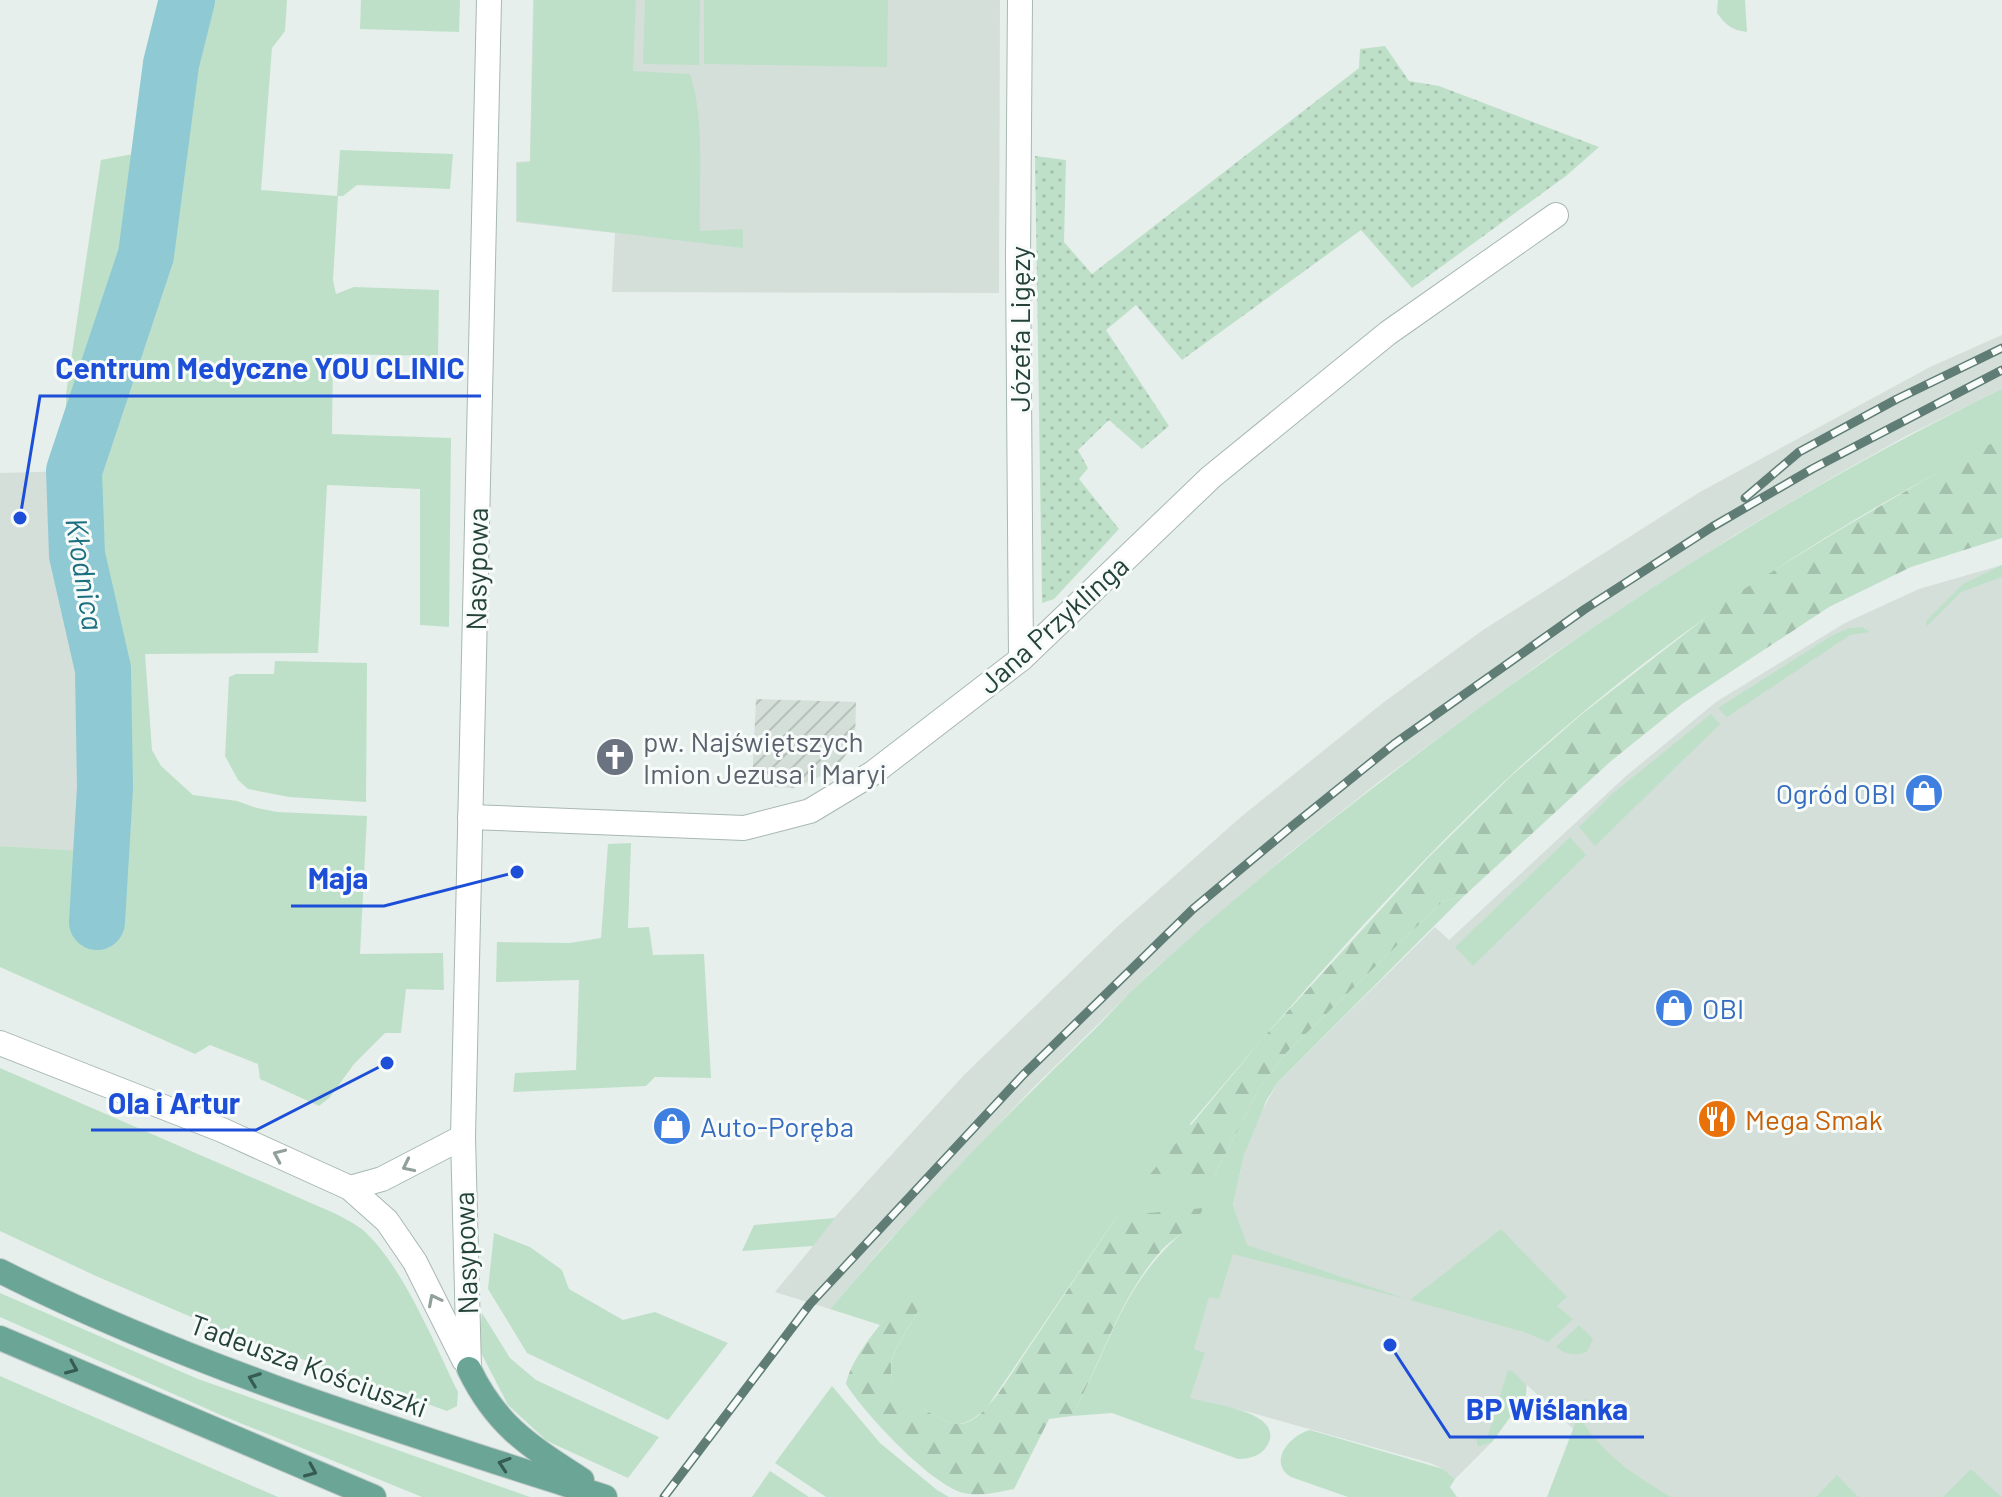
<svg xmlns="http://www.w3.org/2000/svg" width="2002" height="1497" viewBox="0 0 2002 1497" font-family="Barlow,sans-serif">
<defs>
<pattern id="industrial-furrows" width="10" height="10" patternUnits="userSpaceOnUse" patternTransform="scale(2)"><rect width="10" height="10" fill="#d4dfda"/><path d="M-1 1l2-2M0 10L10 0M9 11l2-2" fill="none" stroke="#b6c1bc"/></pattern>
<pattern id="forest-firs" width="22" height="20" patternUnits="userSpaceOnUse" patternTransform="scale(2)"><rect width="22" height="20" fill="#bfe0c8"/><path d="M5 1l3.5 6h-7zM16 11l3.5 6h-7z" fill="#a4c1ad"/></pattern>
<pattern id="garden-dots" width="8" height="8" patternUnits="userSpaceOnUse" patternTransform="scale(2)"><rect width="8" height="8" fill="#bfe0c8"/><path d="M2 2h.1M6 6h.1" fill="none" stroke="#a4c1ad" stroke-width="1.8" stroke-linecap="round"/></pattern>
</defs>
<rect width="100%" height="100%" fill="#e6efeb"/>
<g fill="#d4dfda">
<path d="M533,0H1000L999,293L612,292L615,233L516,222V162L530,161Z"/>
<path d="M2002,335V389L1906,436L1833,477L1735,535L1624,607L1546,659L1380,781L1287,855L1150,973L1032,1089L882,1248L830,1309L775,1292L813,1246L815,1239L964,1075L1118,926L1242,816L1384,702L1483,630L1700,492L1930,367Z"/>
<path d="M67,471L68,546L85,653L80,852L0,846V473Z"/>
<path d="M2002,565V1497H1658L1615,1469L1527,1385L1526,1395L1492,1442L1455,1479L1443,1469L1430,1463L1249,1412L1171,1394L1212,1234L1246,1245L1233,1205L1244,1155L1256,1121L1278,1082L1435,927L1449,940L1626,776L1716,702L1845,623L1919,589Z"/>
</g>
<path fill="url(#industrial-furrows)" d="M756,699L856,702L855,742L835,770L794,788L752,786Z"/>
<g fill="#bfe0c8">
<path d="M162,0H287L285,31L272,48L261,190L337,196L340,150L453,154L450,189L357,185L343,196H338L333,280L336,294L354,287L439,290L438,356L333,354L332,434L451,438L449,627L420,625V489L327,485L318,653L145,654L152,750L161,766L193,795L237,801L257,808L277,812L367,816L360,954L443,953L444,990L406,989L401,1033H385L354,1064L330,1097L319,1106L260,1079L258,1064L210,1045L195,1054L0,967V846L80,851L85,653L68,546L66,394L101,160L138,153Z"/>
<path d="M361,0H460L459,32L360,29Z"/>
<path d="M534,0H636L633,71L690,74C705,117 699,185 700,231L743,229V248L517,221V163L530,162Z"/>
<path d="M645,0H700L699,65L643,64Z"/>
<path d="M704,0H888L887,67L704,64Z"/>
<path d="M1718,0H1745L1747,32C1731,30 1726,25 1717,13Z"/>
<path d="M2002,389V439C1825,528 1655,642 1509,777C1394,884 1291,1005 1190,1124L1214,1177L1259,1088L1286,1053L1442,902L1464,896L1278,1082L1266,1101L1244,1155L1233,1205L1247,1245L1410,1300L1501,1229L1567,1297L1557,1306L1573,1319L1548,1342L1524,1332L1410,1300L1233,1254L1219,1299L1209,1297L1194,1349L1205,1353L1190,1398C1208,1404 1288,1411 1267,1446C1261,1456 1249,1459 1238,1459L1112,1413L1072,1416C1111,1345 1121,1283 1187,1229L1117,1216L986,1409C978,1415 969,1423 959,1424C946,1425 901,1398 894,1387C892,1382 891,1373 891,1368C892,1349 909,1328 918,1312L907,1293L880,1325L830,1309C913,1211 1002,1119 1094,1030C1114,1010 1132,989 1153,971C1255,878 1364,793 1475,711C1642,589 1816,479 2002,389Z"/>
<path d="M2002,565V577L1961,592L1927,626L1926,621L1963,584Z"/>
<path d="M1862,627L1870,632L1850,635L1727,717L1718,708L1831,636L1849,628Z"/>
<path d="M275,661L367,663L366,802L289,797L248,789L238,780L225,756L229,677L236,674H274Z"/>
<path d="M1711,714L1720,724L1595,846L1579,827L1612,794Z"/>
<path d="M1570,837L1586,855L1473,966L1455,947Z"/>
<path d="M631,843L628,928L649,927L653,955L704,954L711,1078L655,1077L646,1086L513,1092L515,1073L576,1070L579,980L496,982L497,942L570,943L601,938L608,844Z"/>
<path d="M0,1068L334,1213C347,1220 361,1226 370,1237C405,1272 436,1347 458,1392L457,1406L447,1411L226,1332L96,1276L0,1231Z"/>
<path d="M835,1218L813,1246L742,1251L754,1225Z"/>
<path d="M494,1233L530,1247L562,1270L569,1289L623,1320L655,1312L728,1343L668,1420L527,1353L488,1289Z"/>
<path d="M0,1293L198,1379L530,1497H422L223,1416L0,1317Z"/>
<path d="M482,1313L510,1358L536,1380L659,1437L628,1478L547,1441L508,1405L478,1347Z"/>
<path d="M1579,1325L1593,1339L1587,1352C1574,1356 1567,1355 1556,1347Z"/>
<path d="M1508,1370L1512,1371L1526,1385V1395L1492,1442L1478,1447L1476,1438H1487Z"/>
<path d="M0,1376L278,1497H0Z"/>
<path d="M832,1386L880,1443L937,1490L949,1497H826L775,1463Z"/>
<path d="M1585,1398L1597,1408L1584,1424C1608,1459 1635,1475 1671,1497H1547Z"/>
<path d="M1310,1430L1443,1469L1455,1479L1450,1487L1457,1497H1348L1291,1477C1267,1462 1290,1435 1310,1430Z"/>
<path d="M1971,1469L2001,1497H1943Z"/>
<path d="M770,1471L809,1497H752Z"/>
<path d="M1837,1475L1858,1497H1816Z"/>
</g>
<g fill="url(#forest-firs)">
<path d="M2002,438V538L1911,567L1829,607L1682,704L1611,761L1464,896L1442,902L1286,1053L1259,1088L1214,1177L1142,1184L1264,1037L1427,859L1510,777L1582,714L1736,594L1836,532L1950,465Z"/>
<path d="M1203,1208C1196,1228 1173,1237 1160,1252C1118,1300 1102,1361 1072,1416L1049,1419L1014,1489C997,1492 982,1497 964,1493C932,1486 864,1413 846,1384C852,1354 888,1316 907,1292L919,1298L921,1305C913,1325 890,1348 891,1371C891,1377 893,1384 896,1389C904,1399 946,1425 960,1424C977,1422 988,1406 998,1394L1117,1216Z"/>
</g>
<path fill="url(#garden-dots)" d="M1385,46L1409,81L1439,86L1599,147L1566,176L1412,288L1361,230L1182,360L1136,305L1106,330L1169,426L1142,449L1109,420L1078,450L1088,468L1079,479L1119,529L1054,599L1042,603L1035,156L1066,160L1064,242L1092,274L1359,68L1360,49Z"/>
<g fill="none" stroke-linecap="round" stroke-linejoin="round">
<path stroke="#8ec9d4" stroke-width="56" d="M97,922L105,788L103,669L77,555L74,471L146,255L171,64L187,0"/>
<g stroke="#a8b8b2" stroke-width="26">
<g id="minor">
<path d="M1020,0L1018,258L1021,659"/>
<path d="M470,817L744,828L810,811L873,773L1021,659L1211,477L1388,333L1556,215"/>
<path d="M0,1043L222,1130L350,1188L387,1221L415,1262L464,1360"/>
<path d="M350,1188L382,1179L463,1137"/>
<path d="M469,1369L463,1137L489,0"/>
</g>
</g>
<g stroke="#c2cac8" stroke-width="26">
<g id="major">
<path d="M0,1271C193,1368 400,1431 605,1497"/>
<path d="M0,1338L374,1497"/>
<path d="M469,1369C497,1427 530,1446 582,1480"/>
</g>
</g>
<use href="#minor" stroke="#fff" stroke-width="24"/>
<use href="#major" stroke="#6aa596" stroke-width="24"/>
<g stroke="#5f7d75" stroke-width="9">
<g id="rail">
<path d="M1745,498L1799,452L1897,399L2002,348"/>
<path d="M664,1497L810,1304L1023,1075L1193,909L1291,827L1394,744L1585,609L1712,527L1812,469L2002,370"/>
</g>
</g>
<use href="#rail" stroke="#f7fbf9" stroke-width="6" stroke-dasharray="18" stroke-linecap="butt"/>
</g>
<defs><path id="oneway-chevron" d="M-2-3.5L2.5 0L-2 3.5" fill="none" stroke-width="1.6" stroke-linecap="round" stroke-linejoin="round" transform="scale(2)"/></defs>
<g stroke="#92a09c">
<use href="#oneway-chevron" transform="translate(279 1155) rotate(-156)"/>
<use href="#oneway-chevron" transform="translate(408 1166) rotate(154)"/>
<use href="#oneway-chevron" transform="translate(434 1300) rotate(-117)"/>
</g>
<g stroke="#365b51">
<use href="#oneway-chevron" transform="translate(72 1368) rotate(23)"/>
<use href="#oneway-chevron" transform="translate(254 1379) rotate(-159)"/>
<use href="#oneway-chevron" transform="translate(504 1464) rotate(-162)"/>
<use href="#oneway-chevron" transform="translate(311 1471) rotate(23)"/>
</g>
<defs>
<g id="church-disc" transform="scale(2)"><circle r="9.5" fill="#6b7280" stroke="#f7fbf9"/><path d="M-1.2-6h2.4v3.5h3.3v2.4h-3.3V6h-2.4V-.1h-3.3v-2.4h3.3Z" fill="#fff"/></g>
<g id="shop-disc" transform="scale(2)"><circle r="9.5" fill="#3f7fe0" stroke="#f7fbf9"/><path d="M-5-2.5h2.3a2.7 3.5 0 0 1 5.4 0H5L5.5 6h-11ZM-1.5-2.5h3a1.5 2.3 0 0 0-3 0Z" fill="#fff"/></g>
<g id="restaurant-disc" transform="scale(2)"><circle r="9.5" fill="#e8710a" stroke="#f7fbf9"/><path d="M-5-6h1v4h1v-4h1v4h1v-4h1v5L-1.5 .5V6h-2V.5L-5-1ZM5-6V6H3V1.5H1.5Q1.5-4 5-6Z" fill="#fff"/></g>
</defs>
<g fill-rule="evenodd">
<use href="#church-disc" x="615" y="757"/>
<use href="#shop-disc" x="1924" y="793"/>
<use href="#shop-disc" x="1674" y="1008"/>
<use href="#restaurant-disc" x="1717" y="1119"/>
<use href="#shop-disc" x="672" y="1126"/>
</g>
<g text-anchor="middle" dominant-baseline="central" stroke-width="6" stroke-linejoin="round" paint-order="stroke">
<g font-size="28" fill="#24423a" stroke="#f7fbf9">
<text transform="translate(1019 329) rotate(-90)">Józefa Ligęzy</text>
<text transform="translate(476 569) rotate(-89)">Nasypowa</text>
<text transform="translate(1053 624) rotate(-42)">Jana Przyklinga</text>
<text transform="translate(465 1253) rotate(-92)">Nasypowa</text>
<text transform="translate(309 1365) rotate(20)">Tadeusza Kościuszki</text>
</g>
<g font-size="28" fill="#5b616d" stroke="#f7fbf9" text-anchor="start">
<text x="643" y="741">pw. Najświętszych<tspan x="643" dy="32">Imion Jezusa i Maryi</tspan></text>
</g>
<g font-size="28" fill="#366cbe" stroke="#f7fbf9" text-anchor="start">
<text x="1896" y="793" text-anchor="end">Ogród OBI</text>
<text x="1702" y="1008">OBI</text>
<text x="700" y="1126">Auto-Poręba</text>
</g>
<g font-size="28" fill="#c56008" stroke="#f7fbf9" text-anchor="start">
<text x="1745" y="1119">Mega Smak</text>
</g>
<g font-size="30" font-style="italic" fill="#1c6f80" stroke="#f7fbf9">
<text transform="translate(86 574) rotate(81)">Kłodnica</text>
</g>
</g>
<path fill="none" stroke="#1d4ed8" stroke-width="3" d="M20 518L40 396H481M517 872L384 906H291M387 1063L256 1130H91M1390 1345L1450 1437H1644"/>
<g fill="#1d4ed8" stroke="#f7fbf9" stroke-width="3">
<circle cx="20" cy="518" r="8"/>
<circle cx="517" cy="872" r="8"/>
<circle cx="387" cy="1063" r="8"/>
<circle cx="1390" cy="1345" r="8"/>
</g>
<g font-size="30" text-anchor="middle" font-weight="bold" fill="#1d4ed8" stroke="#f7fbf9" stroke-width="6" stroke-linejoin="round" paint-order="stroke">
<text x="260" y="379">Centrum Medyczne YOU CLINIC</text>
<text x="338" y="889">Maja</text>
<text x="174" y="1114">Ola i Artur</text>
<text x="1547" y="1420">BP Wiślanka</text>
</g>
</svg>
